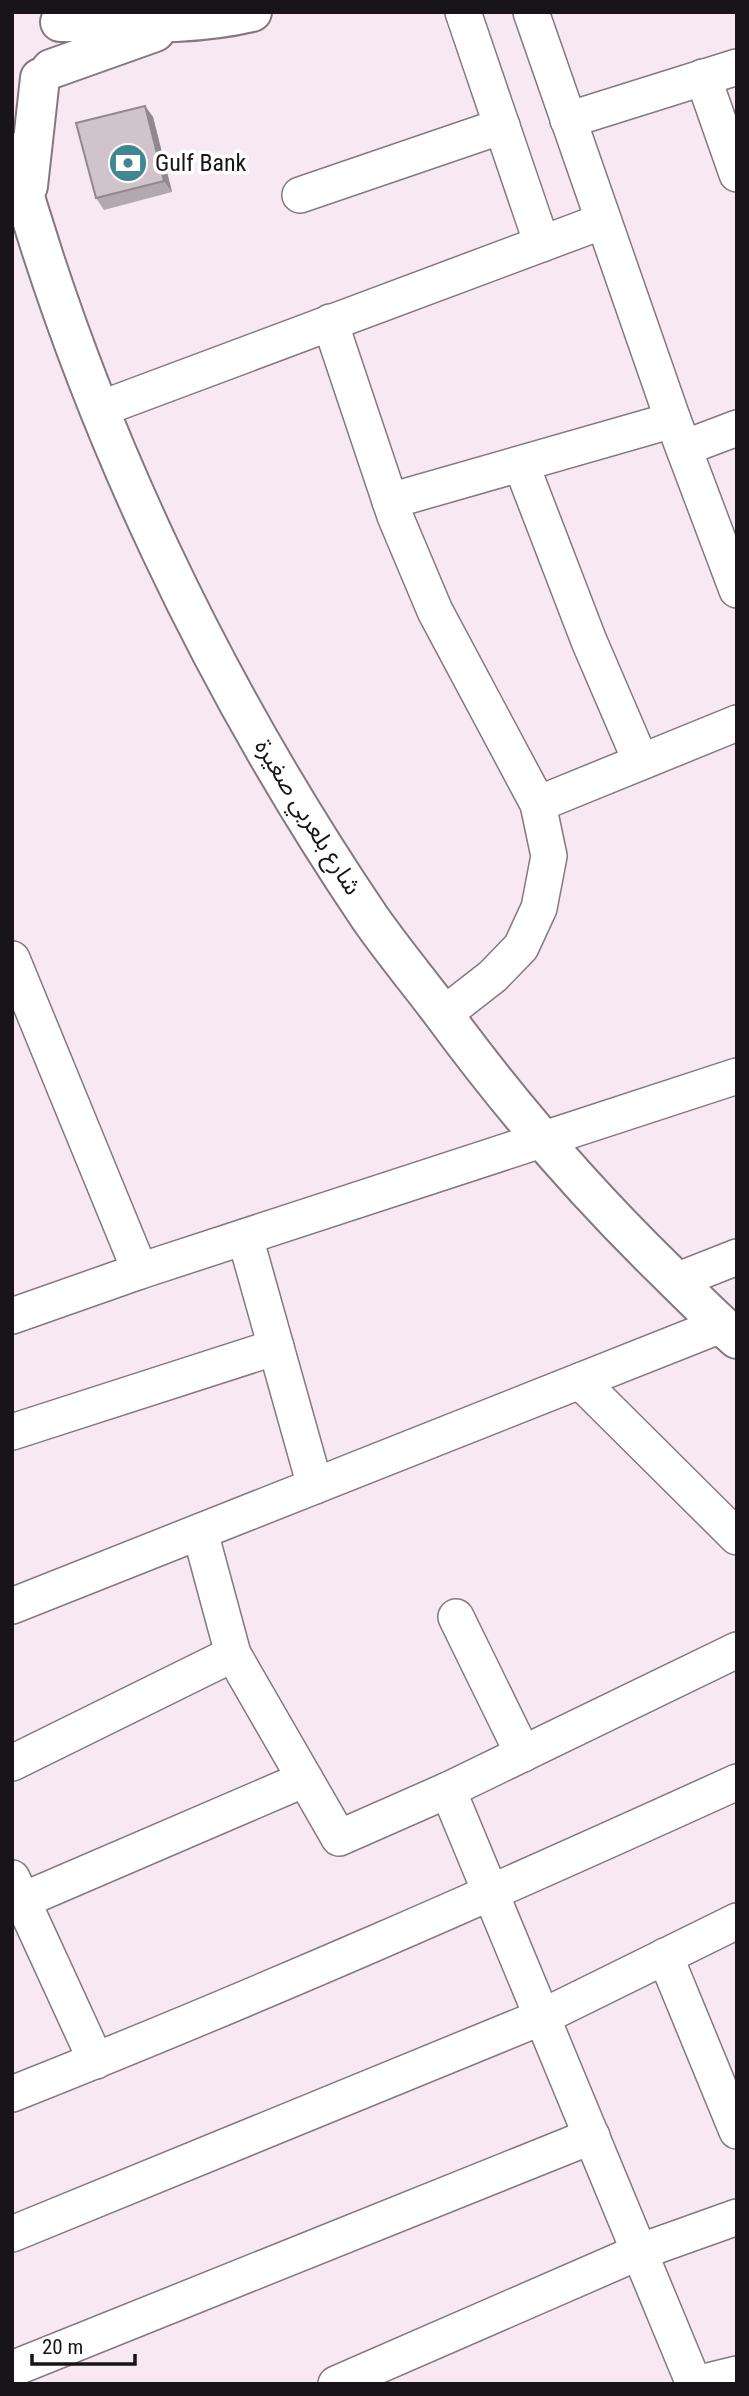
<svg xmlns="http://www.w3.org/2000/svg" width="749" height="2396" viewBox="0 0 749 2396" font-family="'Roboto Condensed','Noto Sans Arabic',sans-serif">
<rect width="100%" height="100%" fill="#f7e8f1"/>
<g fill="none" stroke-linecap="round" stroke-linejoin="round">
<g stroke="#857880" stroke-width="38">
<g id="minor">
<path d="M463,12L542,244"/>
<path d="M531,12L673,420L737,590"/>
<path d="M703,77L737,174"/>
<path d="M568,120L737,67"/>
<path d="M300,195L502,126"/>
<path d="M330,322L395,516L435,611L538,804L549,856L539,908L521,947L493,976L443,1015"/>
<path d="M100,409L603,221"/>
<path d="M684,448L737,428"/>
<path d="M521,464L589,641L641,762"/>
<path d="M390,501L673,420"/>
<path d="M538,804L737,723"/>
<path d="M12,959L140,1271"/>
<path d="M245,1237L315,1486"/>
<path d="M676,1281L737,1257"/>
<path d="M12,1316L140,1271L737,1076"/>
<path d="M580,1381L737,1537"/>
<path d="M12,1432L276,1347"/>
<path d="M200,1532L233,1654L339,1838L448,1790L737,1650"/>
<path d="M12,1606L721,1325"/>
<path d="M456,1617L523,1754"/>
<path d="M12,1763L233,1654"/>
<path d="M448,1790L694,2384"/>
<path d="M12,1878L96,2061"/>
<path d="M12,1905L305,1779"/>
<path d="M665,1956L737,2131"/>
<path d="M12,2094C257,1997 497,1891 737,1782"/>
<path d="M12,2234L542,2017L737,1921"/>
<path d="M12,2369L592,2136"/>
<path d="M336,2384L639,2252L737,2217"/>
<path d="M696,2384L737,2374"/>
</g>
</g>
<g stroke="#857880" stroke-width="42">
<g id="major">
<path d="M60,22C124,22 190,27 252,12"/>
<path d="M51,69L155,32"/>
<path d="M12,152C88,425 212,684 370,918C393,951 419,982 443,1014C510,1105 584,1191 665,1270C689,1294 712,1317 737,1339"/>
<path d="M28,186L40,78"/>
</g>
</g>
<use href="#minor" stroke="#fff" stroke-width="35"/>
<use href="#major" stroke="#fff" stroke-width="38"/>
</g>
<path fill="#b4a8af" d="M145,106L153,117L172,192L104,210L96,198Z"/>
<path fill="#92888e" d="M145,106L153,117L172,192L164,181Z"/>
<path fill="#d1c3cb" stroke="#92888e" stroke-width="2" d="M145,106L164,181L96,198L76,123Z"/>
<defs>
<g id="bank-disc" transform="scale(2.0125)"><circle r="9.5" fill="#418693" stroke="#fff"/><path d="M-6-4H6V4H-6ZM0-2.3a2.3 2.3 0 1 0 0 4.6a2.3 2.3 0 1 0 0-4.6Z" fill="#fff"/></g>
</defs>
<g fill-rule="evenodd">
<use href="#bank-disc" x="128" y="163"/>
</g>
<g text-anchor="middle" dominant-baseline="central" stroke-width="7" stroke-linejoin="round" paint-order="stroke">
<g font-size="24" fill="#191417" stroke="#fff" text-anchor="start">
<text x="155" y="163">Gulf Bank</text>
</g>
<g font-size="24" fill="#191417" stroke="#fff">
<text transform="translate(308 817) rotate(58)">شارع بلعربي صغيرة</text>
</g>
</g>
<rect width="749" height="2396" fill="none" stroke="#191417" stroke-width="28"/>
<path d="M32 2354v10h103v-10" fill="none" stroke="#191417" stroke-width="3.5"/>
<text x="42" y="2354" font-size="21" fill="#191417" stroke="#ffffff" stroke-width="5" paint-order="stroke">20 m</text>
</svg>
